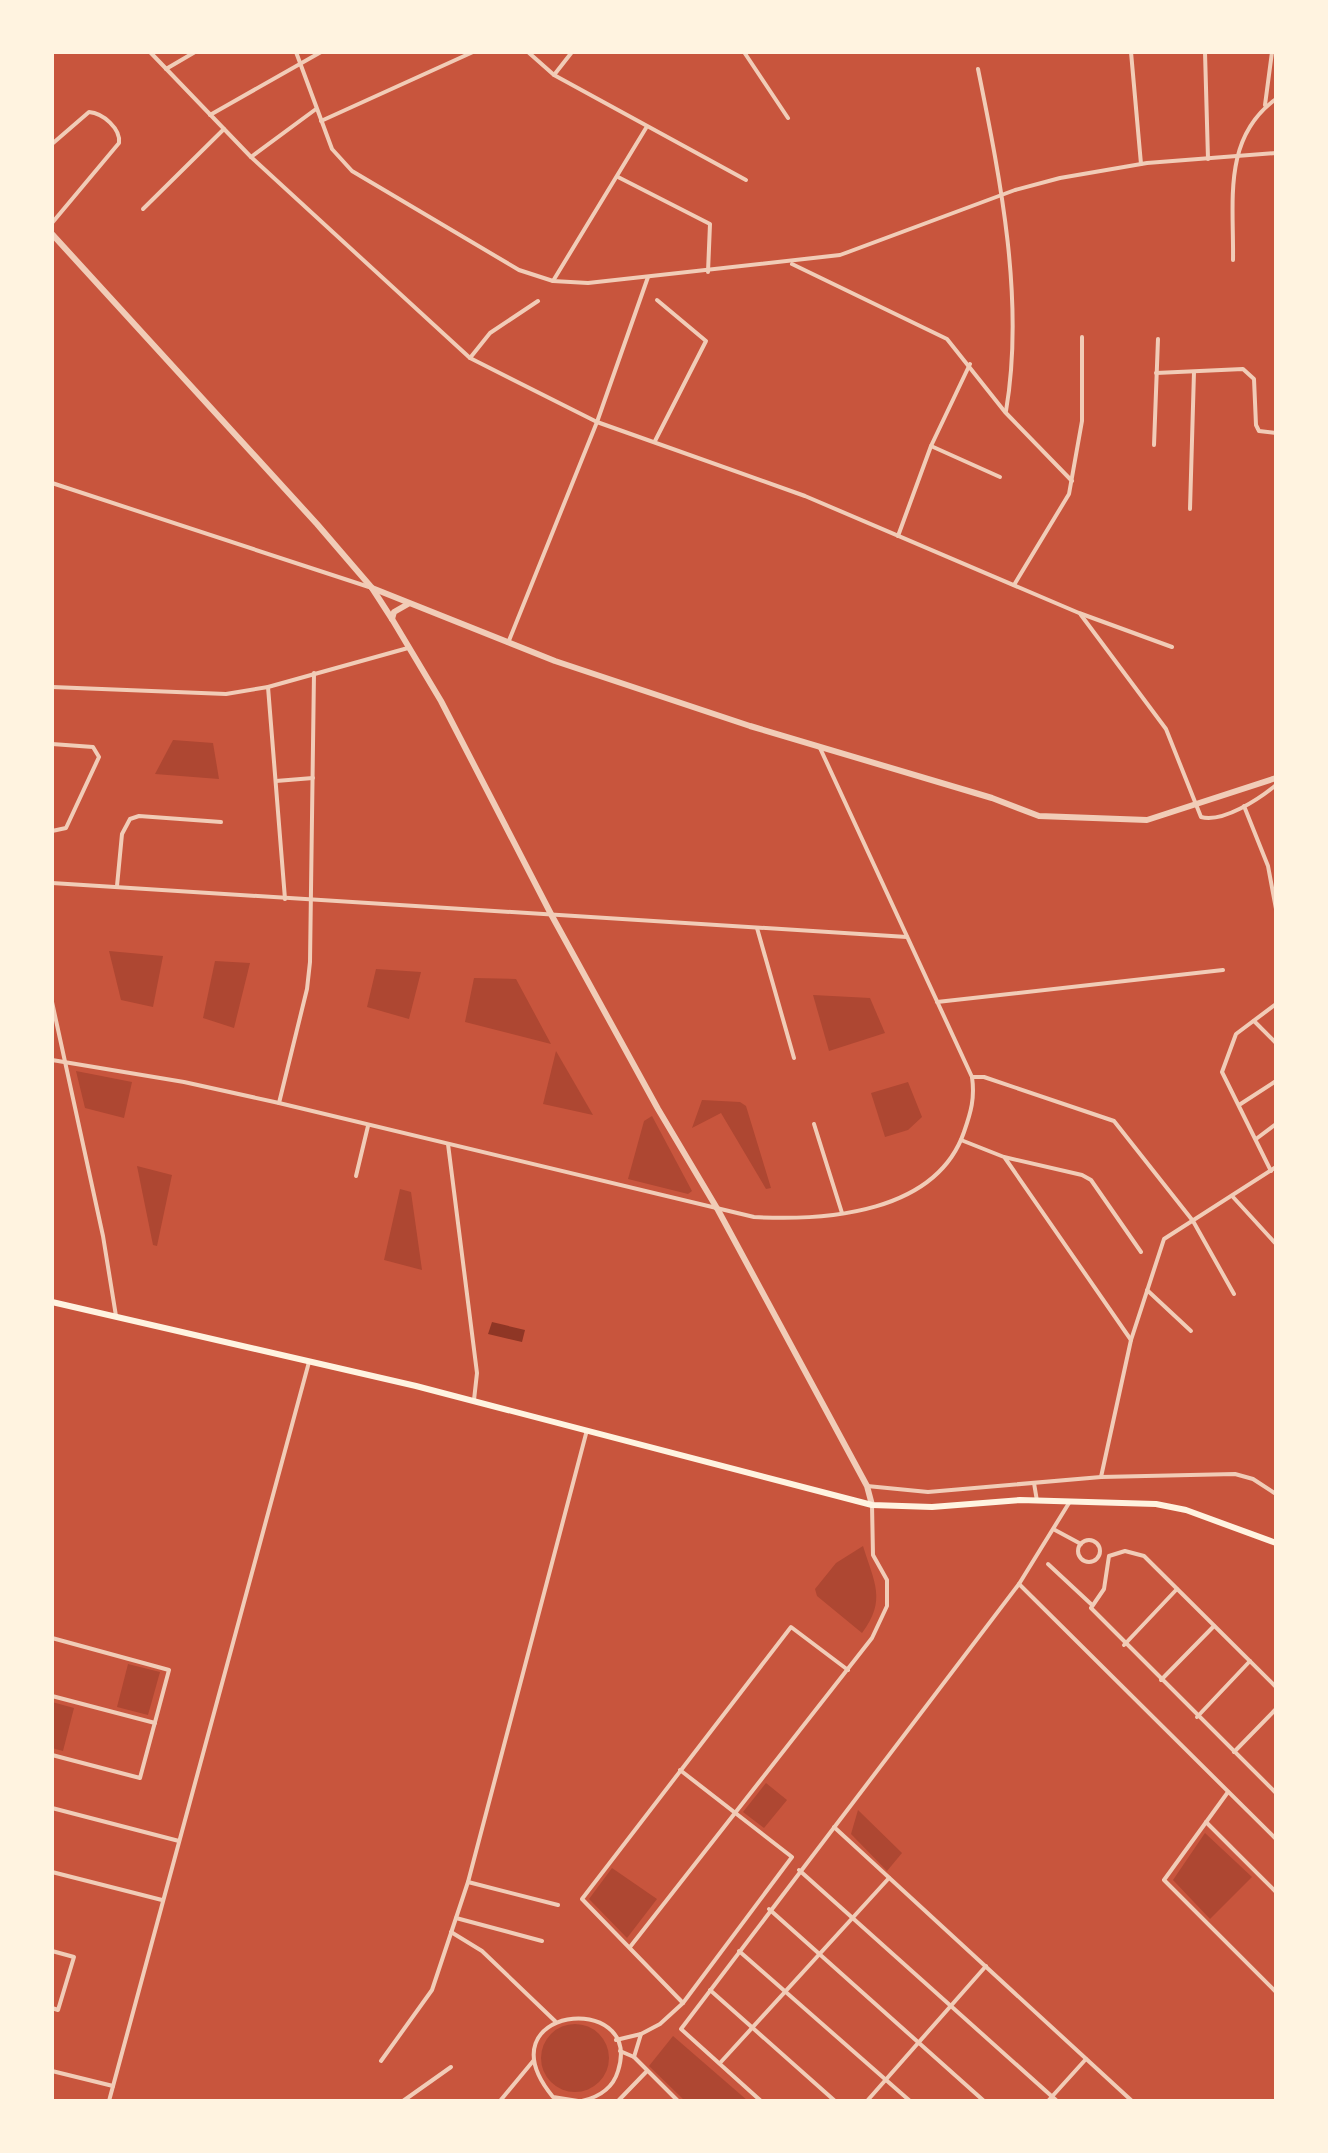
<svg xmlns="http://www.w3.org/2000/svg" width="1328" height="2153" viewBox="0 0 1328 2153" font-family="'Roboto Condensed',sans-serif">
<rect width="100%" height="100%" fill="#c8553d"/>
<g fill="#ae4732">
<path d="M173,740L213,743L219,779L155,774Z"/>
<path d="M109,951L163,956L153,1007L121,1000Z"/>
<path d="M215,961L250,963L234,1028L203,1018Z"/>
<path d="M376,969L421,972L409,1019L367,1007Z"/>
<path d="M474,978L516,979L551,1044L465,1022Z"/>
<path d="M813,995L870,998L885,1033L829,1051Z"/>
<path d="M556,1051L593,1115L543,1104Z"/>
<path d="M76,1071L132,1082L124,1118L85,1108Z"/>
<path d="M908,1082L922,1117L908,1130L885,1137L871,1093Z"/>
<path d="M702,1100L740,1102L746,1106L771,1188L766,1189L721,1113L692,1128Z"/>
<path d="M652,1116L692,1191L688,1194L628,1179L644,1121Z"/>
<path d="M137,1166L172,1175L157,1246L153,1245Z"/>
<path d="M400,1189L411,1192L422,1270L384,1260Z"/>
<path d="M863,1546C874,1582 887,1600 862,1633L817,1596L815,1589L836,1563Z"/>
<path d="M128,1664L160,1672L148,1715L117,1707Z"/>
<path d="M52,1702L74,1708L63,1751L52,1748Z"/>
<path d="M766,1783L787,1800L764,1828L743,1812Z"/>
<path d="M858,1810L902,1853L887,1871L851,1834Z"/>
<path d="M1205,1833L1252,1877L1210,1919L1173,1880Z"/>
<path d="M612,1868L657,1899L627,1938L589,1899Z"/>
<circle cx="575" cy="2058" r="34"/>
<path d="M673,2036L748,2101H685L649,2066Z"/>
</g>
<path fill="#8f3625" d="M492,1322L525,1330L522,1342L488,1334Z"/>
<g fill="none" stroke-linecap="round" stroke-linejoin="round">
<g stroke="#f1ccb7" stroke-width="4">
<path d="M150,52L251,157L470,358L597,422L805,496L1079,613L1172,647"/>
<path d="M296,52L332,149L352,171L519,270L553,281L588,283L840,255L1015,190L1060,178L1147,163L1276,153"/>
<path d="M528,52L554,75L746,180"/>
<path d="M744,52L788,118"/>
<path d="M1131,52L1141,164"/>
<path d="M1205,52L1208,159"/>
<path d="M166,69L195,52"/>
<path d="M978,69C1000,178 1025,300 1006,411"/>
<path d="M554,75L572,52"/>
<path d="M1265,105L1272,52"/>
<path d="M210,115L321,52"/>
<path d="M321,121L473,52"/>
<path d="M52,144L89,112C103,113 121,129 119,143L52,223"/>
<path d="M251,157L316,109"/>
<path d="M618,177L710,224L708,272"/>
<path d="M143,209L224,129"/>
<path d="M1233,260C1234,202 1222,138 1276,99"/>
<path d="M792,264L947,339L1005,412L1072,481"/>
<path d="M553,281L646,128"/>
<path d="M470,358L490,333L538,301"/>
<path d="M1156,373L1243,369L1254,379L1256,425L1259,431L1276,433"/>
<path d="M655,441L706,341L657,300"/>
<path d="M1154,445L1158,339"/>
<path d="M931,446L1000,477"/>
<path d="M52,483L369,587"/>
<path d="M1190,509L1194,372"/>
<path d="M898,536L931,446L970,364"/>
<path d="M1014,585L1069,494L1082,421V337"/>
<path d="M1081,615L1166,729L1201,817C1223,823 1259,799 1276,785"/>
<path d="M508,643L597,422L648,277"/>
<path d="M52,687L226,694L268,687L408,648"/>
<path d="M268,687L285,899"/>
<path d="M52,744L93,747L99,757L66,828L52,831"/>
<path d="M276,781L313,778"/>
<path d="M1244,806L1268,866L1276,909"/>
<path d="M52,883L907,937"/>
<path d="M117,886L122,834L130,819L139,816L221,822"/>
<path d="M757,928L794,1058"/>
<path d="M52,1002L103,1236L116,1316"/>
<path d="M937,1002L1223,970"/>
<path d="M1254,1021L1276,1043"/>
<path d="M52,1060L184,1082L279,1103L754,1217C827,1221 936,1213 964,1132C971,1112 975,1098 972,1077L820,748"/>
<path d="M972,1077H984L1114,1121L1193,1221L1234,1294"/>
<path d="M279,1103L307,989L310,962L314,673"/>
<path d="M1239,1105L1276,1081"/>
<path d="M814,1124L842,1213"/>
<path d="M1256,1139L1276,1124"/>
<path d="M961,1140L1004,1157L1082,1175L1091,1180L1141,1252"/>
<path d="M448,1144L477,1373L474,1400"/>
<path d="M1005,1158L1131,1340"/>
<path d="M1271,1171L1222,1072L1236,1034L1276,1004"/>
<path d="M356,1176L368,1126"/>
<path d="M1233,1197L1276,1244"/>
<path d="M1147,1290L1191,1331"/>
<path d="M1101,1477L1131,1340L1164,1239L1276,1167"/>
<path d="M1034,1483L1037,1501"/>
<path d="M867,1486L928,1492L1101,1477L1235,1474L1253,1479L1276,1494"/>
<path d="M1055,1530L1081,1544"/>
<circle cx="1089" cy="1551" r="11"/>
<path d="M1048,1564L1091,1604"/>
<path d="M1019,1584L1276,1839"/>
<path d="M52,1638L169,1670L140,1778L52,1755"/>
<path d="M1124,1645L1177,1589"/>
<path d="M1161,1680L1214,1626"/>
<path d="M1276,1687L1144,1556L1125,1551L1109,1556L1104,1589L1091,1608L1276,1793"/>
<path d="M52,1696L155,1723"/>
<path d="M1197,1717L1250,1661"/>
<path d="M1234,1752L1276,1709"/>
<path d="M1228,1792L1164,1880L1276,1992"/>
<path d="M52,1808L179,1841"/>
<path d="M1206,1822L1276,1892"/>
<path d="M834,1827L1132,2101"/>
<path d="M799,1870L1057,2101"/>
<path d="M52,1872L162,1900"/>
<path d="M468,1882L558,1905"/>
<path d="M769,1909L984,2101"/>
<path d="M456,1918L542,1941"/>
<path d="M451,1932L482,1951L555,2021"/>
<path d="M630,1947L872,1638L887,1606V1580L873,1555L872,1505"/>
<path d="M52,1951L74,1957L58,2010L52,2008"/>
<path d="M739,1951L910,2101"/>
<path d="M710,1990L835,2101"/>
<path d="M683,2003L582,1899L791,1627L848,1670"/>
<path d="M616,2040L641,2034L660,2024L683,2003L792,1857L680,1770"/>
<path d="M620,2051L634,2057L678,2101"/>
<path d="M634,2057L641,2034"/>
<path d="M381,2061L432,1990L468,1882L587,1430"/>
<path d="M720,2063L889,1878"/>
<path d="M52,2071L113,2086"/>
<path d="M109,2101L309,1362"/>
<path d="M403,2101L451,2067"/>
<path d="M500,2101L534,2060"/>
<path d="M578,2101L553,2097C479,2007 644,1989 618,2071C613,2088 599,2097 582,2101"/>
<path d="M618,2101L647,2071"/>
<path d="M761,2101L681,2029L1019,1584L1069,1503"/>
<path d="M867,2101L986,1966"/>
<path d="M1048,2101L1086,2059"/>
</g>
<g stroke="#f1ccb7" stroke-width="6">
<path d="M52,234L317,524L372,588L392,619L441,701L552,916L658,1109L718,1210L867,1486L872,1505"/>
<path d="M372,588L555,661L750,726L992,798L1039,816L1147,820L1276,778"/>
<path d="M392,619L394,612L408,604"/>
</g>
<path stroke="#fff3e0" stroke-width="6" d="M52,1302L416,1386L872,1505L932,1507L1020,1500L1156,1504L1186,1510L1276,1543"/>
</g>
<rect width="1328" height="2153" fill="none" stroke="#fff3e0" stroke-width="108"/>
</svg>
